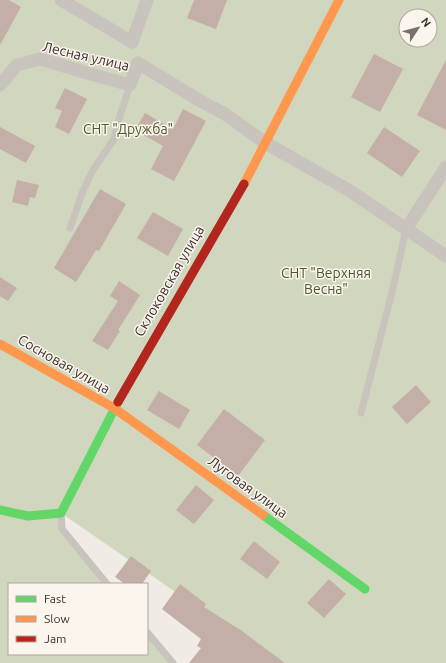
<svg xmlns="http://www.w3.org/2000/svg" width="446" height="663" viewBox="0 0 446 663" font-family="Ubuntu,sans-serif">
<rect width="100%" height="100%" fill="#f0ebe5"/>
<path fill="#d1d6bf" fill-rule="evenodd" d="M0,0H446V663H278L61,513L62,529L107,584H9V654H147V632L169,663H0ZM406,16H430V40H406Z"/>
<g fill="#c3afa7">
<path d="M0,0H9L21,7L0,45Z"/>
<path d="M194,0H227L216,29L187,18Z"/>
<path d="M374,54L403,69L380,112L351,97Z"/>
<path d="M446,60V130L417,115Z"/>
<path d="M65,88L87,99L69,134L55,127L62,111L55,108Z"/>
<path d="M183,109L206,121L174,181L151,169L163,146L135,130L145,113L173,129Z"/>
<path d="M0,127L35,146L26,163L0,149Z"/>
<path d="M384,127L420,151L402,177L367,153Z"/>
<path d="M17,180L39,185L35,198L30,197L28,206L12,202Z"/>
<path d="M100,189L126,204L99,251L96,250L76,282L54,268Z"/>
<path d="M153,212L183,229L168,256L137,238Z"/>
<path d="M0,277L17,288L8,301L0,296Z"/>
<path d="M119,281L140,295L118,330L120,331L108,350L92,341L118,301L110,296Z"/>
<path d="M416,385L431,402L407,424L392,407Z"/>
<path d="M159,391L190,410L179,429L147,410Z"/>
<path d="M224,409L265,440L238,476L197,445Z"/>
<path d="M196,485L214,500L194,524L176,510Z"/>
<path d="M254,541L280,562L267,579L240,559Z"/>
<path d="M131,556L151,571L142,584H125L115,577Z"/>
<path d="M329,579L346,594L324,618L307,603Z"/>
<path d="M180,584L206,604L204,607L242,631L285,663H189L201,648L197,646L201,639L162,609Z"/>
</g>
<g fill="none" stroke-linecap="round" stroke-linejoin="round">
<g stroke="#c9c3be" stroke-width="7">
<path d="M70,228L83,191L93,170L114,139L118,122L130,85"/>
<path d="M361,413L393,288L406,229"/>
<path d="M61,513L62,529L107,584"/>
<path d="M147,632L173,663"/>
</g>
<g stroke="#c9c3be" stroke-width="13">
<path d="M61,0L132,42"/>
<path d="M132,42L147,0"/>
<path d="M138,63L197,99L225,114L264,142L350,191L446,256"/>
<path d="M0,85L17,65L40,59L87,73L130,85L138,63"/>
<path d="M406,229L446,167"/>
</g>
<g stroke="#63d668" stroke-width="9">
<path d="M0,510L28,516L61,513L118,402"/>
<path d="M263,515L365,589"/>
</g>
<g stroke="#ff974d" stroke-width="9">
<path d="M244,184L339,0"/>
<path d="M0,344L114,408L263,515"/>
</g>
<path stroke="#b3261e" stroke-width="9" d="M118,402L244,184"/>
</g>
<g text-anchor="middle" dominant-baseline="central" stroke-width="3" stroke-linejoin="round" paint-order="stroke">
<g font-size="14" fill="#3b302b" stroke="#fbf5ee">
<text transform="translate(86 56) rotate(13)">Лесная улица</text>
<text transform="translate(169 281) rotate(-60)">Склоковская улица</text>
<text transform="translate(64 364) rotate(30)">Сосновая улица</text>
<text transform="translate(248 487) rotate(36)">Луговая улица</text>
</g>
<g font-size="14" fill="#4a5a2e" stroke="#fbf5ee">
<text x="128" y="129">СНТ "Дружба"</text>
<text x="326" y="273">СНТ "Верхняя<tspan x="326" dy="16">Весна"</tspan></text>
</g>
</g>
<rect x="8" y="583" width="140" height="72" fill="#fbf5ee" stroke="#aea6a0"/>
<rect x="16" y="596" width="20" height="6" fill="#63d668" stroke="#aea6a0"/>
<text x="44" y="603" font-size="12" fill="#3b302b">Fast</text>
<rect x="16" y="616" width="20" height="6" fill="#ff974d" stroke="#aea6a0"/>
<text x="44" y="623" font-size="12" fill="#3b302b">Slow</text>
<rect x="16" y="636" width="20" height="6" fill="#b3261e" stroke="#aea6a0"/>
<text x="44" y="643" font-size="12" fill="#3b302b">Jam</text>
<g transform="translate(418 28) rotate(54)"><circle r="19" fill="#fbf5ee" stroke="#aea6a0"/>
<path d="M0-3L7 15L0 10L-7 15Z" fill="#7a716c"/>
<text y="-6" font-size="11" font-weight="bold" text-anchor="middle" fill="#3b302b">N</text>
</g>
</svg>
